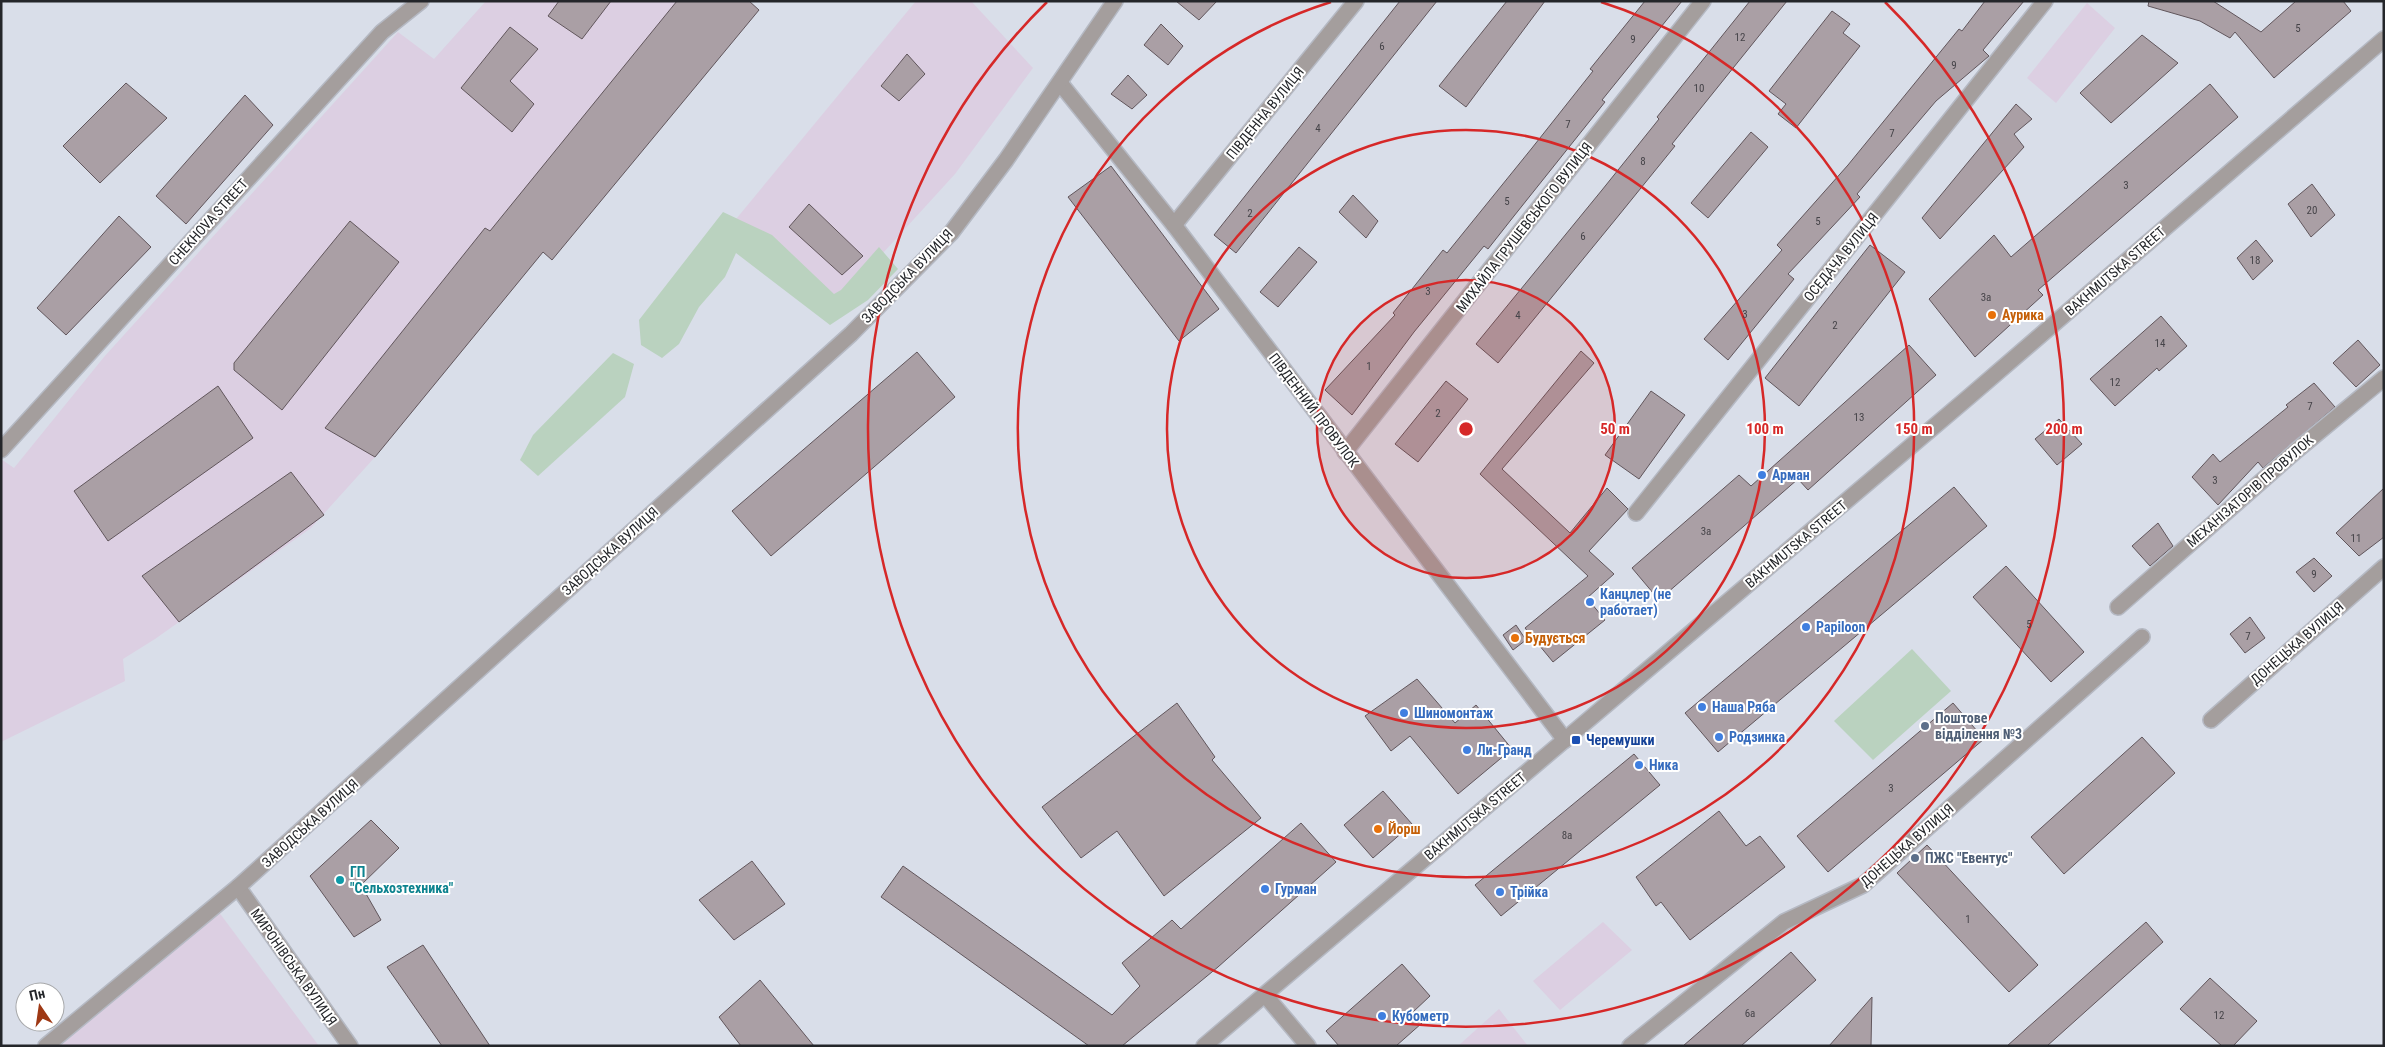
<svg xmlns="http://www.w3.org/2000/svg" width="2385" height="1047" viewBox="0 0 2385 1047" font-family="'Roboto Condensed',sans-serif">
<rect width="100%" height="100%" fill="#d9dee9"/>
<g fill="#dccfe2">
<path d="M486,1H747L375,457L311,528L155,639L123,659L125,681L1,742V459L14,468L104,357L398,32L434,59Z"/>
<path d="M916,1H971L1033,68L955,174L831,310L727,230Z"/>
<path d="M2087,3L2115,28L2056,103L2027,78Z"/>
<path d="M218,911L319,1046H60Z"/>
<path d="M1603,922L1632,950L1560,1010L1533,981Z"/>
<path d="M1499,1009L1528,1046H1458Z"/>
</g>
<g fill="#bad2bf">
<path d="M723,212L772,235L834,294L841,290L879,247L898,269L868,300L830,325L736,253L725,277L699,307L679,344L662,358L641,345L639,320Z"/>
<path d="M613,353L634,364L625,397L538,476L520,460L533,435Z"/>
<path d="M1912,649L1951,691L1873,760L1834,721Z"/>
</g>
<g fill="#aa9fa5" stroke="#61565c">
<path d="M559,1H611L582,39L548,16Z"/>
<path d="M677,1H749L759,10L552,260L543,252L375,457L325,428L485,228L490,231Z"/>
<path d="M1176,1H1217L1199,20Z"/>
<path d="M1400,1H1437L1236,253L1214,235Z"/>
<path d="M1507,1H1545L1466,107L1439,86Z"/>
<path d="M1645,1H1682L1602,100L1605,102L1514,216L1488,249L1484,246L1414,332L1352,415L1325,390L1395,315L1393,313L1443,250L1447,253L1532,148L1593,71L1590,69Z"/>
<path d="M1750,1H1787L1672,144L1675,146L1615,220L1498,363L1476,344L1602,190L1659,119L1657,117Z"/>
<path d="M1985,1H2024L1983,50L1989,56L1936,101L1857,194L1860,197L1788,274L1794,279L1728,360L1704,339L1782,250L1777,245L1848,165L1959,29L1962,31Z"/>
<path d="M2149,1H2213L2261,32L2296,1H2343L2351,11L2274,78L2235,32L2230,38L2200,21L2148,6Z"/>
<path d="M1832,11L1850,24L1843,33L1860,46L1796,128L1778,114L1786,104L1769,91Z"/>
<path d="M1161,24L1183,46L1168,65L1144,45Z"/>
<path d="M510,27L538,49L510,81L534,104L512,132L461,88Z"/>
<path d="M2142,35L2178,63L2111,123L2080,93Z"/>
<path d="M907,54L925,74L899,101L881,86Z"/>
<path d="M1128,75L1147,95L1132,109L1111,94Z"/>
<path d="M126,83L167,118L100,183L63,146Z"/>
<path d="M2210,84L2238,117L2038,290L2043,295L1975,357L1929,299L1994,235L2011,257Z"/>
<path d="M245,95L273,125L186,224L156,196Z"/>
<path d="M2016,104L2032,119L2014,134L2024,147L1940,239L1922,218Z"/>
<path d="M1751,132L1768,147L1708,218L1691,203Z"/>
<path d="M1111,166L1219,309L1179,341L1068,197Z"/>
<path d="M2312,184L2335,215L2311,237L2288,204Z"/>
<path d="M1353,195L1378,221L1366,238L1339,212Z"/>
<path d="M809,204L863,256L842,275L789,227Z"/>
<path d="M119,216L151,247L66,335L37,308Z"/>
<path d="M350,221L399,262L282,410L234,370V363Z"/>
<path d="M2256,240L2273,261L2253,280L2237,258Z"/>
<path d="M1870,245L1905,272L1799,406L1765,378Z"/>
<path d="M1299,247L1317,262L1278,307L1260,292Z"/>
<path d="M2161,316L2187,346L2159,371L2157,368L2115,406L2090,379Z"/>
<path d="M2358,340L2380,365L2356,387L2333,363Z"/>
<path d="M1909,345L1936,375L1808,490L1798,479L1659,600L1632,568L1739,475L1751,486Z"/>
<path d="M1581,351L1594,363L1502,469L1570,533L1607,488L1628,509L1589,551L1614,574L1587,598L1605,620L1553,662L1525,628L1588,576L1480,474Z"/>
<path d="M917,352L955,397L771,556L732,511Z"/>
<path d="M1446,381L1468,399L1418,462L1395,444Z"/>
<path d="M2314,383L2335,407L2263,468L2258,462L2218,505L2192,477L2213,454L2220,462L2288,407L2286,405Z"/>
<path d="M218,386L253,438L108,541L74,491Z"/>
<path d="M1651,391L1685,415L1639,479L1605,455Z"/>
<path d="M2059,419L2082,444L2057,465L2035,439Z"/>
<path d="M291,472L324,515L179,622L142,576Z"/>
<path d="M1954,487L1987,526L1718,752L1685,713Z"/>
<path d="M2384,488V537L2359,556L2336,533Z"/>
<path d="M2158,523L2173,546L2150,566L2132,546Z"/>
<path d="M2314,558L2332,576L2314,592L2296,572Z"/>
<path d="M2006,566L2084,652L2051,682L1973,597Z"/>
<path d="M2250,617L2265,638L2245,653L2230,634Z"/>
<path d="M1516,625L1526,640L1513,650L1503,635Z"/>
<path d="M1417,679L1455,723L1476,705L1512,749L1458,794L1410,736L1391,751L1365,716Z"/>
<path d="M1177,703L1215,757L1212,760L1261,818L1164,896L1117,831L1081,858L1042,807Z"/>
<path d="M1953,703L1984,739L1828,872L1797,836Z"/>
<path d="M2142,737L2175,773L2064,874L2031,837Z"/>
<path d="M1634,754L1660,785L1501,916L1475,885Z"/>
<path d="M1383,791L1412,824L1373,858L1344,825Z"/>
<path d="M1719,811L1746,846L1760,836L1785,867L1690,940L1661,902L1656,906L1636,877Z"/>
<path d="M371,820L399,848L361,885L381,920L354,937L310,876Z"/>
<path d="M1301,823L1336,862L1218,967L1122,1046H1089L881,897L903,866L1112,1015L1140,986L1122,963L1172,920L1181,929Z"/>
<path d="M1927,845L2038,965L2009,992L1897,873Z"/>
<path d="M752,861L785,904L734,940L699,900Z"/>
<path d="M2146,922L2163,942L2047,1046H2007Z"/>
<path d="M423,945L490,1046H442L387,967Z"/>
<path d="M1791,952L1816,980L1741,1046H1683Z"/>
<path d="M1402,964L1430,996L1413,1012L1422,1023L1396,1046H1339L1326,1031Z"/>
<path d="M2210,978L2257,1021L2233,1046H2222L2180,1009Z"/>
<path d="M760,980L814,1046H741L719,1017Z"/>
<path d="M1872,997L1871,1046H1829Z"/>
</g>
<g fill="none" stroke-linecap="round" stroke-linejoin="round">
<g stroke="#b5b9c3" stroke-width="18">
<g id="minor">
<path d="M1060,83L1174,225L1565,740"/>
<path d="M1174,225L1356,1"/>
<path d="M1,450L382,32L421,1"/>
<path d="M1345,452L1703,1"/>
<path d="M1636,513L2045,1"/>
<path d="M2118,607L2297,450L2384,378"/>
<path d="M2211,720L2384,567"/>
<path d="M238,887L350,1046"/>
<path d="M1265,995L1308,1046"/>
<path d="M46,1046L238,887L851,334L951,233L1006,160L1115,1"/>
<path d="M1204,1046L1970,396L2384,39"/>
<path d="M1630,1046L1784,922L1863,885L2142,637"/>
</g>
</g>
<use href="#minor" stroke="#a49e9d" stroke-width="15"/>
</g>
<circle cx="1466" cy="429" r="149" fill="#d62828" fill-opacity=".12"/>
<g fill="none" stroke="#d62828" stroke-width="2.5">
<circle cx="1466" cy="429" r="149"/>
<circle cx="1466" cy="429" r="299"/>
<path d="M1601 2A448 448 0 1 1 1331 2"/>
<path d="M1885 2A598 598 0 1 1 1047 2"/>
</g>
<g fill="#e8710a" stroke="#fff" stroke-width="2">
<circle cx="1992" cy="315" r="5"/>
<circle cx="1515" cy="638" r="5"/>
<circle cx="1378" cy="829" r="5"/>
</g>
<g fill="#3f7fe0" stroke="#fff" stroke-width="2">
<circle cx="1762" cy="475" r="5"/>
<circle cx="1590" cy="602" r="5"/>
<circle cx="1806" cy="627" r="5"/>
<circle cx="1702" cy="707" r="5"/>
<circle cx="1404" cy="713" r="5"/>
<circle cx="1719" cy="737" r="5"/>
<circle cx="1467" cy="750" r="5"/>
<circle cx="1639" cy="765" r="5"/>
<circle cx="1265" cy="889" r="5"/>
<circle cx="1500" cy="892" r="5"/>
<circle cx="1382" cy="1016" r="5"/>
</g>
<g fill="#5c6f8a" stroke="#fff" stroke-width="2">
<circle cx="1925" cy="726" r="5"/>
<circle cx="1915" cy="858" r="5"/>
</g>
<rect fill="#1a4fb4" stroke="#fff" stroke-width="2" x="1571" y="735" width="10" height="10" rx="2.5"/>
<circle fill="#0f9aa8" stroke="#fff" stroke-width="2" cx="340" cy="880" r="5"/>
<g text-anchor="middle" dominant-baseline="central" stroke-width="4" stroke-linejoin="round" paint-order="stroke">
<g font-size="11" fill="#464449">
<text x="2298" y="28">5</text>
<text x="1740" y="37">12</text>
<text x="1633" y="39">9</text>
<text x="1382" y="46">6</text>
<text x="1954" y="65">9</text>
<text x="1699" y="88">10</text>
<text x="1568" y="124">7</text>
<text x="1318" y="128">4</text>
<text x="1892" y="133">7</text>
<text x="1643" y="161">8</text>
<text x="2126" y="185">3</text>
<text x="1507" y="201">5</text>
<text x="2312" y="210">20</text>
<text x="1250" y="213">2</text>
<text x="1818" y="221">5</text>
<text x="1583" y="236">6</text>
<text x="2255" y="260">18</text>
<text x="1428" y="291">3</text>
<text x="1986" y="297">3а</text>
<text x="1745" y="314">3</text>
<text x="1518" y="315">4</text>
<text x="1835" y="325">2</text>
<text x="2160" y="343">14</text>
<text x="1369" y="366">1</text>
<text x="2115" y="382">12</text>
<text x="2310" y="406">7</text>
<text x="1438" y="413">2</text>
<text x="1859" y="417">13</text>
<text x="2215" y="480">3</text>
<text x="1706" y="531">3а</text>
<text x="2356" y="538">11</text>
<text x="2314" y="574">9</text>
<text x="2029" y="624">5</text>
<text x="2248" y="636">7</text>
<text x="1891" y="788">3</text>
<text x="1567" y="835">8а</text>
<text x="1968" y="919">1</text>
<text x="1750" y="1013">6а</text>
<text x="2219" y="1015">12</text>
</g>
<g font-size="14" fill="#24262a" stroke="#fff">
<text transform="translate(1265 113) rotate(-51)">ПІВДЕННА ВУЛИЦЯ</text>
<text transform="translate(208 222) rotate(-48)">CHEKHOVA STREET</text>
<text transform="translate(1524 227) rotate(-52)">МИХАЙЛА ГРУШЕВСЬКОГО ВУЛИЦЯ</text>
<text transform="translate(1841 257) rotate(-51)">ОСЕДАЧА ВУЛИЦЯ</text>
<text transform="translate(2115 271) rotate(-41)">BAKHMUTSKA STREET</text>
<text transform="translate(907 276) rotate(-46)">ЗАВОДСЬКА ВУЛИЦЯ</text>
<text transform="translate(1314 410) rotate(53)">ПІВДЕННИЙ ПРОВУЛОК</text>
<text transform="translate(2250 491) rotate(-41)">МЕХАНІЗАТОРІВ ПРОВУЛОК</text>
<text transform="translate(1796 544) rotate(-40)">BAKHMUTSKA STREET</text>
<text transform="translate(610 551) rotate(-42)">ЗАВОДСЬКА ВУЛИЦЯ</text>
<text transform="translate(2297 643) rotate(-41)">ДОНЕЦЬКА ВУЛИЦЯ</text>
<text transform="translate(1475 816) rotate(-40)">BAKHMUTSKA STREET</text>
<text transform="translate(310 823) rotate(-42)">ЗАВОДСЬКА ВУЛИЦЯ</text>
<text transform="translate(1907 845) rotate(-41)">ДОНЕЦЬКА ВУЛИЦЯ</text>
<text transform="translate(294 967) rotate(55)">МИРОНІВСЬКА ВУЛИЦЯ</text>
</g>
<g font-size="14" font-weight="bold" fill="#c56008" stroke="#fff" text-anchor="start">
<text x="2002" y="315">Аурика</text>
<text x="1525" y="638">Будується</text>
<text x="1388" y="829">Йорш</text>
</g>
<g font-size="14" font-weight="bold" fill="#366cbe" stroke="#fff" text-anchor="start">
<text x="1772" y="475">Арман</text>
<text x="1600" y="594">Канцлер (не<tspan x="1600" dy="16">работает)</tspan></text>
<text x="1816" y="627">Papiloon</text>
<text x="1712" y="707">Наша Ряба</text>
<text x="1414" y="713">Шиномонтаж</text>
<text x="1729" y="737">Родзинка</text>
<text x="1477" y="750">Ли-Гранд</text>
<text x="1649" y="765">Ника</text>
<text x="1275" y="889">Гурман</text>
<text x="1510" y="892">Трійка</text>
<text x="1392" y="1016">Кубометр</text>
</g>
<g font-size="14" font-weight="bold" fill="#4e5e75" stroke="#fff" text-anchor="start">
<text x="1935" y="718">Поштове<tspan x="1935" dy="16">відділення №3</tspan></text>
<text x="1925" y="858">ПЖС "Евентус"</text>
</g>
<g font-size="14" font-weight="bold" fill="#164399" stroke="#fff" text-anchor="start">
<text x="1586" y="740">Черемушки</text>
</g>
<g font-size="14" font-weight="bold" fill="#0d838f" stroke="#fff" text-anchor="start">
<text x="350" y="872">ГП<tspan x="350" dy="16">"Сельхозтехника"</tspan></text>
</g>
</g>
<circle cx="1466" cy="429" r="8" fill="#d62828" stroke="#fff" stroke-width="2.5"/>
<g font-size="15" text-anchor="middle" font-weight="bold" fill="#d62828" stroke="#fff" stroke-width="4" stroke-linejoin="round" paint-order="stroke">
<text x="1615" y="434">50 m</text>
<text x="1765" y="434">100 m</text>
<text x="1914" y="434">150 m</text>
<text x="2064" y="434">200 m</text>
</g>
<rect width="2385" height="1047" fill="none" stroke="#24262a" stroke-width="5"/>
<g transform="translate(40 1007) rotate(347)"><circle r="24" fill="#ffffff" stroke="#a7a8aa"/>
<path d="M0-4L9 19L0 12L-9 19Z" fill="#9e3814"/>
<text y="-8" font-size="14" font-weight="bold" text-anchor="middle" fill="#24262a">Пн</text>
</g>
</svg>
